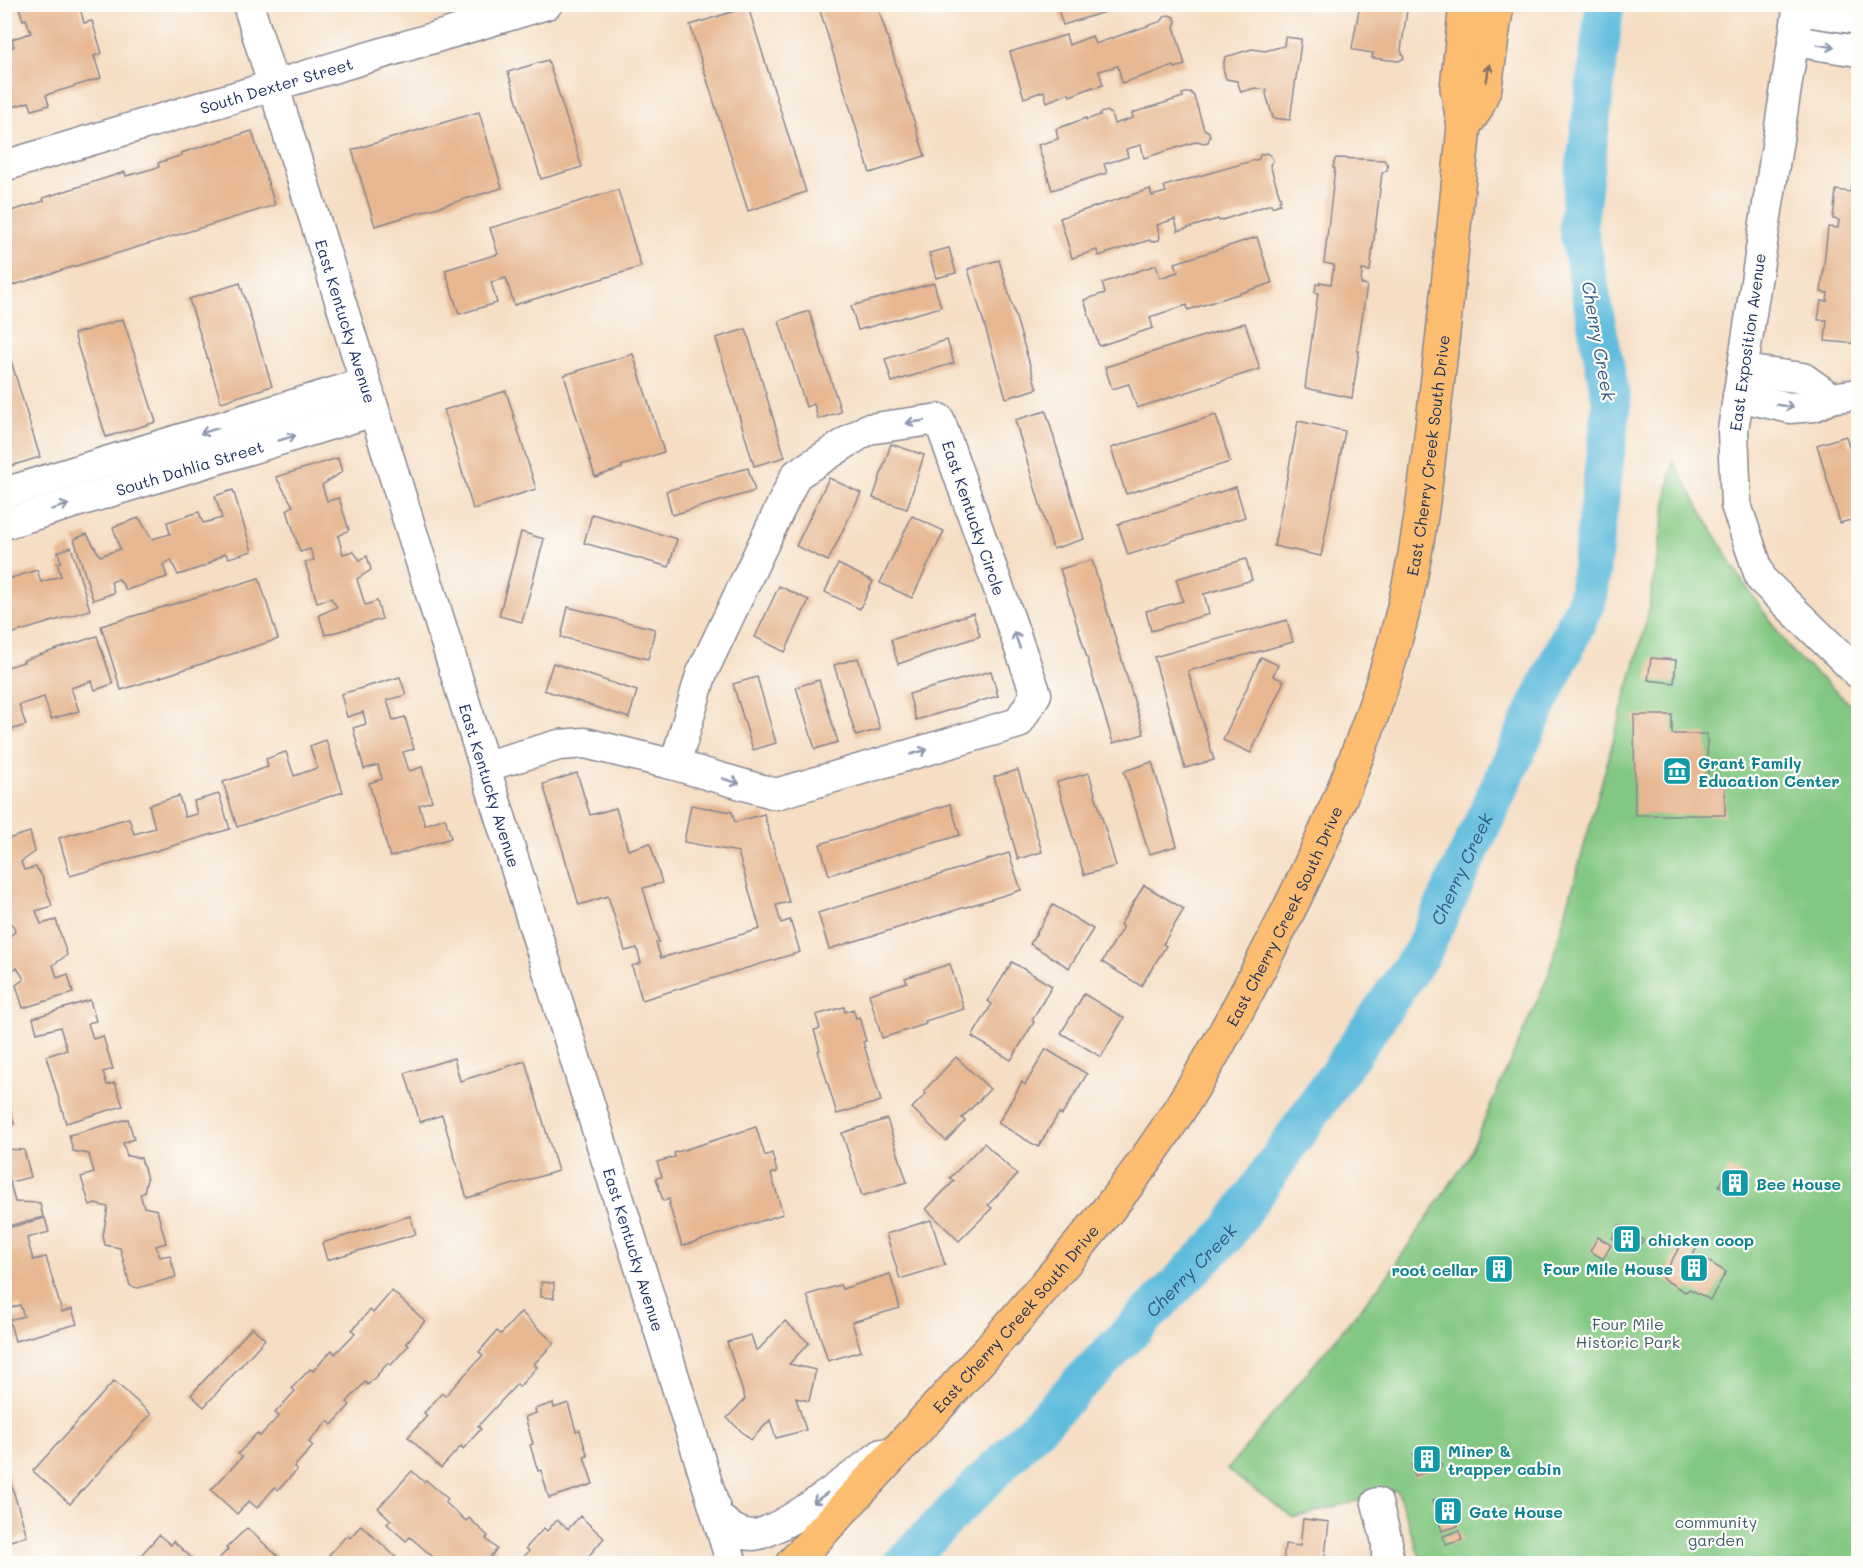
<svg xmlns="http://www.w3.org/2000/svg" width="1863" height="1568" viewBox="0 0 1863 1568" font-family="Mali,sans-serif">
<rect width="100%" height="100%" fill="#fdfcf7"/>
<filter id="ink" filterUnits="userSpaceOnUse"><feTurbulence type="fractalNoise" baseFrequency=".0167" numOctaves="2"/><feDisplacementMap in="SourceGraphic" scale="12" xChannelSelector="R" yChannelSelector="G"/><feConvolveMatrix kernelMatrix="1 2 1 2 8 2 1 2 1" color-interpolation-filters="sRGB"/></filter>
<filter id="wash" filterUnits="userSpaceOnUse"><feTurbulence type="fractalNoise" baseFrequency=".008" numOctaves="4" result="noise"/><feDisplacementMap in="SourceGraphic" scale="24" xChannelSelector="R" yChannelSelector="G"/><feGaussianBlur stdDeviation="1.35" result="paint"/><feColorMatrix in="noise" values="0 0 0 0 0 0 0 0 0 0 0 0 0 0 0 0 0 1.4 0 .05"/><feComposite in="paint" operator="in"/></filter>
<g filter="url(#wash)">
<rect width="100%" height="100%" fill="#f5dec4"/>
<path fill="#83c882" stroke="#4f7c70" stroke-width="1.5" d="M1673,461L1740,578L1793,653L1858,711V1563H1422L1397,1490L1294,1518L1227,1470L1388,1275L1466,1161L1548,976L1647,619Z"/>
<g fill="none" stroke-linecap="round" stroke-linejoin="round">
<path stroke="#5fbcdd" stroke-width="39" id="s1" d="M902,1564L1226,1235L1423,951L1587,600L1612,404L1578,227L1605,4"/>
</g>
<g id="blocks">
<g fill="#e7b791">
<path d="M18,4H79L84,23L92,21L102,53L94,56L101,78L46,95L49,105L32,110L29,102L9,108L12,116L4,118V50L14,47L12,39L31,33L26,19L23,20Z"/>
<path d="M818,4H877L925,156L870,173Z"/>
<path d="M1056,4H1127V5L1063,25Z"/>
<path d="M1360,4H1408L1401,50L1404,58L1399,61L1372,58L1373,53L1354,50L1352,48Z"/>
<path d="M748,7L806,192L748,211L690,25Z"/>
<path d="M1169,15L1174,17L1176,22L1174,26L1185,65L1175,68L1174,66L1122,83L1118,66L1099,71L1103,85L1094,88L1093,87L1070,96L1069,93L1047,102L1044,91L1024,98L1010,52L1066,35L1069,45L1092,36L1095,44L1162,21L1165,16Z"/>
<path d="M1285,37L1301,39V43L1290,120L1273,118L1266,94L1267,90L1255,88L1241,92L1237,81L1226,79L1223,68L1225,57L1252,49L1265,51L1284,46Z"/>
<path d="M548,60L582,167L541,179L508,72Z"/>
<path d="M1190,92L1194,96L1204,129L1209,132L1210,137L1208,142L1203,143L1198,141L1144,158L1141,145L1126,149L1128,157L1104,164L1107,173L1052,190L1038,145L1058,139L1056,129L1086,118V120L1100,115V113L1108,111L1109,113H1111L1114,124L1133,118L1132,113L1183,97L1182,94Z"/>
<path d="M479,112L502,188L375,226L352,150Z"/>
<path d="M252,131L275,205L4,288V210L10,208L11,211L44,201L43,198L125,172L126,176L159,167L158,163L182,155L181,153Z"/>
<path d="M1266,153L1271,156L1273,161L1270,165L1281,200H1279L1280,204L1272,207L1271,204L1219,221L1218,219L1178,231L1175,219L1157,225L1160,237L1159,240L1151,242L1150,240L1098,256L1097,250L1072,258L1060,218L1150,189L1152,196L1166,192L1164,186L1259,159L1260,155Z"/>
<path d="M1337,158L1384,160L1388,165L1387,170L1382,173L1370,271L1362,270L1361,284L1367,285L1357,351H1359L1352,398L1305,388L1318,293H1315L1316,284H1320V282L1331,284L1334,265L1324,263L1335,168H1333L1335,159Z"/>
<path d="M1852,185L1858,186V344L1825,341L1827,320H1818L1821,301H1827L1828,293L1821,292L1828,227L1838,228L1839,220L1833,219L1836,190L1851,192Z"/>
<path d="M618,190L641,267L514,305L506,278L491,282L497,303L459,314L445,270L498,254L490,228Z"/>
<path d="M1257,237L1272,283L1188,310L1187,305L1150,317L1153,328L1099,346L1084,300L1105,293L1102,283L1156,265L1160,278L1178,272L1175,263Z"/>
<path d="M949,248L956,273L936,278L929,253Z"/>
<path d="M999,260L1037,389L1006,398L968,269Z"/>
<path d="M240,283L272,386L221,402L189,299Z"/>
<path d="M934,283L941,307L858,330L851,306Z"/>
<path d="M809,311L841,412L818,419L814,404L806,407L779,321Z"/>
<path d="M123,319L156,422L106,437L74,334Z"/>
<path d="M1245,323L1260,369L1137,408L1129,384L1112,389L1105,367Z"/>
<path d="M746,329L785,457L754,466L716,338Z"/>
<path d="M947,340L954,363L892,382L885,359Z"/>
<path d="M9,354L40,457L4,468V355Z"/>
<path d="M633,354L664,452L621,466L622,468L595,477L564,375Z"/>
<path d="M506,391L536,489L473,509L444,410Z"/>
<path d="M1046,411L1084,539L1053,549L1015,420Z"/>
<path d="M1216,415L1230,462L1126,494L1111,448Z"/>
<path d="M1298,421L1345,431L1321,556L1274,546Z"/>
<path d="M1846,436L1849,446L1858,444V518L1840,523L1817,445Z"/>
<path d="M891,444L924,455L907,509L873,498Z"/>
<path d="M338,458L342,472L322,485L327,501L339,498L349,530L338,536L343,554L353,551L360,560L367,556L371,570L357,579L365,605L377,601L382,619L325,635L319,615L337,607L331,598L317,602L305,562L314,560L310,549L300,552L287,510L293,506L276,477Z"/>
<path d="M748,468L755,491L672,515L666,491Z"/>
<path d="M829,478L861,493L828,561L796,546Z"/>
<path d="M1236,487L1245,517L1128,555L1118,524Z"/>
<path d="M233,490L252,551L229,558L225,553L205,566L178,575L171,560L163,565L167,577L126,590L119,579L111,582L114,593L93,600L74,539L87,534L100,556L120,549L113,527L139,518L152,539L170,534L167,522L199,512L203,523L222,518L215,496Z"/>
<path d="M592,514L677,539L669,567L584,543Z"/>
<path d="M912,516L944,531L912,598L880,583Z"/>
<path d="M521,532L544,539L522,622L499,616Z"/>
<path d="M71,547L90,610L4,636V592L8,591L5,580L37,570L41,582L61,576L57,563L61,562L58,552Z"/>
<path d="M1246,559L1252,580L1204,594L1209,614L1151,631L1146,611L1183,601L1176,579Z"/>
<path d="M1092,560L1144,734L1113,743L1060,569Z"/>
<path d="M838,564L873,581L860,609L825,592Z"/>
<path d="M259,578L278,639L121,690L101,626Z"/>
<path d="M779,586L809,600L785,652L755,637Z"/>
<path d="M568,607L655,629L648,659L561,637Z"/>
<path d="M973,613L980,636L898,664L891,640Z"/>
<path d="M1287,620L1293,642L1188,671L1214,760L1185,768L1154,657Z"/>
<path d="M97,636L113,684L95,690L92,681L71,688L79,711L51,719L44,697L19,705L26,725L10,730L4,715V668L24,662V660Z"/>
<path d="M1261,657L1278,665L1273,676L1284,681L1251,753L1223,740Z"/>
<path d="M858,658L880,729L856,736L834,665Z"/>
<path d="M1651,658L1676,660L1674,683L1648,680Z"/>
<path d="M553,663L637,691L629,718L544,690Z"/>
<path d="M991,671L998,696L916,720L909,694Z"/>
<path d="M400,677L406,695L387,700L393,720L405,717L414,749L403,752L409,771L422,767L432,801L419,805L425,825L445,818L451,838L390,857L369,783L382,779L378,765L364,769L353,728L366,724L363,712L347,717L341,694Z"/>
<path d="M757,677L776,743L753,750L733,684Z"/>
<path d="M819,680L838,742L815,749L796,687Z"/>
<path d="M1634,715H1672V734H1707L1708,786H1725V815H1635Z"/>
<path d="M326,740L343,792L237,827L223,782L268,767L266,759L286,752L294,776L317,768L310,746Z"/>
<path d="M1152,762L1177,846L1149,854L1124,771Z"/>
<path d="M1018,770L1042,852L1018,859L994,777Z"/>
<path d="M577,773L590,815L616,808L628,850L650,843L662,883L643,888L659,942L656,943L661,958L760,929L738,852L684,842L691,805L732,812L735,822L764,814L789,902L776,905L781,923L790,920L800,952L642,1000L632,966L641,963L637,948L625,951L608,896L579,905L543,784Z"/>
<path d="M1089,773L1116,866L1084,875L1057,782Z"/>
<path d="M219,794L230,829L70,876L59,838L129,818L134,834L155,828L149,805L179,796L185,817L197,814L194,801Z"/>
<path d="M950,804L960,835L829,875L820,844Z"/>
<path d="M30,832L35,852L21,862L24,870L36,867L42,876L52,906L36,911L41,924L56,920L67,955L53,965L57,978L68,974L73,993L23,1008L16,985L24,979L17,968L4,972V940L15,932L14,927L4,916V840Z"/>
<path d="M1009,853L1021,890L829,949L818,913Z"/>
<path d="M1144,885L1184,909L1163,944L1166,946L1141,986L1102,962L1123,927L1120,925Z"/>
<path d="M1053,905L1093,929L1069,968L1030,944Z"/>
<path d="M1012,962L1052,986L1032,1020L1034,1022L1011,1060L972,1037L992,1004L988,1001Z"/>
<path d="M950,964L964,1009L925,1021L926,1024L882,1038L869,994L907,982L905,978Z"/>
<path d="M1084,994L1124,1018L1101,1057L1061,1033Z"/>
<path d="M90,1000L96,1021L88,1023L93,1039L103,1036L113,1069L103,1072L107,1085L115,1083L123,1106L66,1123L46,1056L67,1050L60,1027L37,1033L33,1018Z"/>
<path d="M844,1007L845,1012L853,1009L856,1018L859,1017L866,1041L863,1042L881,1101L837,1114L818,1051L820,1050L814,1030L820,1029L816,1015Z"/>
<path d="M1046,1049L1087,1074L1062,1115L1059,1113L1038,1147L998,1123L1022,1082L1025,1085Z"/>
<path d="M956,1057L990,1089L962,1118L965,1121L946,1141L912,1108L926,1094L924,1091Z"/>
<path d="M454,1058L460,1081L525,1061L558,1171L467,1198L442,1115L420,1122L405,1073Z"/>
<path d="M4,1097L7,1098L14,1124L4,1127Z"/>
<path d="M128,1119L134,1139L123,1143L127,1156L141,1158L147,1179L144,1193L140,1194L144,1207L157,1210L166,1243L156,1246L160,1257L170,1255L176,1277L138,1288L130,1286L120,1248L105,1245L103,1236L108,1207L95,1204L90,1206L81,1177L94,1173L89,1154L73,1151L69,1135Z"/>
<path d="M887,1119L907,1182L862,1196L842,1133Z"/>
<path d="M756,1127L765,1156L772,1153L777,1172L771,1174L783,1214L682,1246L669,1204H670L669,1199L663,1201L656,1178L662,1177L657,1162L675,1157L674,1153Z"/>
<path d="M984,1143L1017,1175L988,1205L992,1208L959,1241L926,1209L954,1181L950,1178Z"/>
<path d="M4,1149L24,1150L31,1177L10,1182L15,1202L40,1203L43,1217L4,1227Z"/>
<path d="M1730,1168L1750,1180L1739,1198L1719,1186Z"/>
<path d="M410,1216L416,1234L327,1260L322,1243Z"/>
<path d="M45,1218L49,1232L27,1238L33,1260L46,1257L62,1312L72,1309L77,1324L15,1341L9,1320L24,1316L20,1305L6,1309L4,1303V1229Z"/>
<path d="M931,1220L945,1265L900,1279L886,1234Z"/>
<path d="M1620,1225L1643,1240L1635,1252L1612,1238Z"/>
<path d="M1598,1237L1611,1245L1603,1259L1590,1251Z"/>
<path d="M1684,1239L1697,1247L1692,1257L1705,1265L1708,1261L1726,1272L1710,1300L1690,1289L1685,1292L1662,1278Z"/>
<rect x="1489" y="1262" width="20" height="14"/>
<path d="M890,1274L900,1308L852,1322L861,1351L828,1361L807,1295L840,1285L842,1289Z"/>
<path d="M541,1282L554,1283V1298L541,1297Z"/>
<path d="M392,1291L425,1321L406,1343L409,1345L391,1365L388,1363L368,1385L365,1382L347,1402L350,1405L332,1425L328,1421L309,1442L313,1446L294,1467L297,1470L278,1490L275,1487L257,1508L249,1501L237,1514L211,1490L242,1457L238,1454L257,1433L260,1436L279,1416L275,1413L295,1391L292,1388L310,1369L313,1371L332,1350L335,1354L355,1333L352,1330L362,1319L370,1310L373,1313Z"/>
<path d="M521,1312L554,1343L534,1364L537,1367L519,1387L517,1384L478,1426L481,1429L463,1449L461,1446L441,1468L408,1437L427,1416L424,1413L442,1393L445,1396L483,1355L479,1352L497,1331L501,1334Z"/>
<path d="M785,1321L809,1343L789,1364L816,1370L809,1401L796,1398L806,1430L776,1438L770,1420L751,1440L727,1418L745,1399L727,1342L751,1335L756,1350L759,1349Z"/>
<path d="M252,1327L265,1339L204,1407L191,1395Z"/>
<path d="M114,1381L151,1414L70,1504L33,1471Z"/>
<path d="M553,1403L554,1408L568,1403L576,1431L580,1430L584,1445L588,1456L584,1457L593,1484L549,1498L541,1470L538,1471L530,1445L533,1444L525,1417L536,1413L535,1409Z"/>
<path d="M1434,1446L1442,1466L1415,1476L1411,1465L1417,1463L1413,1454Z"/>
<path d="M5,1464L27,1536L10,1541L4,1524Z"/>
<path d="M412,1471L424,1482L426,1480L448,1499L445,1502L466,1521L469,1518L488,1536L486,1539L497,1549L484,1564H432L429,1561L433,1557L410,1537L406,1541L387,1524L391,1520L378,1508Z"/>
<path d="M1449,1496L1452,1505L1458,1503L1462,1516L1456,1519L1458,1526L1442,1531L1432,1501Z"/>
<path d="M580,1516L604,1538L582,1564H518L529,1551L526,1548L544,1528L547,1531L557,1520L568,1529Z"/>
<path d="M1303,1519L1329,1522L1324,1564H1283L1285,1544L1300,1546Z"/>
<path d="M361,1525L399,1560L396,1564H326L332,1558L329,1555L347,1535L350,1538Z"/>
<path d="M247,1528L282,1560L279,1564H225L219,1559L228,1549L226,1548Z"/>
<path d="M1459,1531L1462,1540L1446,1545L1443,1536Z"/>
<path d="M159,1535L171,1545L173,1541L194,1560L190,1564H133Z"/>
</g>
</g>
</g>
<g filter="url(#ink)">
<use href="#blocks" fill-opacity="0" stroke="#888691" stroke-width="1.5"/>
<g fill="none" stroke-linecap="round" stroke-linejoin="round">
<g stroke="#888691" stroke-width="33">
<g id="minor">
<path id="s2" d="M248,4L732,1564"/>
<path d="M1799,4L1733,430L1736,505L1761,579L1858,673"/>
<path d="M1798,10L1858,19"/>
<path d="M1793,41L1858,51"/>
<path id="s3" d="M4,166L547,4"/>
<path d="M1742,370L1803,378L1831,398"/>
<path d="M1738,396L1790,408L1814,406L1831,398L1858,394"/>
<path d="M4,493L365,383"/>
<path id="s4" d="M4,524L374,411"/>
<path d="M486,766L559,745L585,743L675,765L776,794L1018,723L1036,694L939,419L868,429L796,475L701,675L675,765"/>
<path d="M1377,1503L1387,1542V1564"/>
<path d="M717,1516C728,1526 737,1535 753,1535C781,1533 857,1473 882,1454"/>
</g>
</g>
<g stroke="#888691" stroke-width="36">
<g id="major">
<path d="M1464,126L1476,109L1485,87L1497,4"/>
<path id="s5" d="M792,1564C876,1473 961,1384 1041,1290C1076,1249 1112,1207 1144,1162C1190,1098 1229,1028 1265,957C1320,851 1370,739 1400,623C1416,562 1424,499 1431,436C1444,333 1454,229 1464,126L1457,88L1466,4"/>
</g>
</g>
<use href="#minor" stroke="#fff" stroke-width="30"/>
<use href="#major" stroke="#fcbd6f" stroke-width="33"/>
</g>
<defs><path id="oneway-shaft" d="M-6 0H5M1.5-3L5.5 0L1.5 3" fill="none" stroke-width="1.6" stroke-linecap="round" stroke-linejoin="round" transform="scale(1.5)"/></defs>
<g stroke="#8d97ae">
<use href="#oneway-shaft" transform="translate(1826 46) rotate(9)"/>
<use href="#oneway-shaft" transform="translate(1785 406) rotate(9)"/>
<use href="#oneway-shaft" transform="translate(915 422) rotate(172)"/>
<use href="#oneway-shaft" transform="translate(209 431) rotate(163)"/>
<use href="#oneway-shaft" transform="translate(287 438) rotate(-17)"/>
<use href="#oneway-shaft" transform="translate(60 507) rotate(-17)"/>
<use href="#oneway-shaft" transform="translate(1017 640) rotate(-109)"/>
<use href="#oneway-shaft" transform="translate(919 752) rotate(-16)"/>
<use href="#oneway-shaft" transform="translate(731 781) rotate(16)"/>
<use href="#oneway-shaft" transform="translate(820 1498) rotate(145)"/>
</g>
<use stroke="#806f66" href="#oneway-shaft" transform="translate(1488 73) rotate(-80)"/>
</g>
<defs>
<g id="museum-square" transform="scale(1.5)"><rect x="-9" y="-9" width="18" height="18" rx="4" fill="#0f9aa8" stroke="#fdfcf7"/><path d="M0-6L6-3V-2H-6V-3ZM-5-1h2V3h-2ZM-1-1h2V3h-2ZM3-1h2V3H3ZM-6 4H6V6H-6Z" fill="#fff"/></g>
<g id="building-square" transform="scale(1.5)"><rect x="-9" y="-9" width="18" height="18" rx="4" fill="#0f9aa8" stroke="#fdfcf7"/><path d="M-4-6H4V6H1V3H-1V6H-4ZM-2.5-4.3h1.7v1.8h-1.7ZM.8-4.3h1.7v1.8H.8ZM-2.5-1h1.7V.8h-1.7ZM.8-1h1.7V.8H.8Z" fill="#fff"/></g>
</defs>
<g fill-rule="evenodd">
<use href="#museum-square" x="1677" y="771"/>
<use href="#building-square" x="1735" y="1183"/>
<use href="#building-square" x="1627" y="1239"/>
<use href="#building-square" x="1694" y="1268"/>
<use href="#building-square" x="1499" y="1269"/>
<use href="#building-square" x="1427" y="1459"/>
<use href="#building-square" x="1448" y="1511"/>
</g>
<g text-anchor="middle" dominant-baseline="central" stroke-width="4.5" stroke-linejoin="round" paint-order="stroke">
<g font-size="16" fill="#1b2f5e" stroke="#fdfcf7">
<text stroke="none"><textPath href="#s3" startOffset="284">South Dexter Street</textPath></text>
<text stroke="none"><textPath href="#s2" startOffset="332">East Kentucky Avenue</textPath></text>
<text transform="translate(1747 342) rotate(-82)">East Exposition Avenue</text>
<text stroke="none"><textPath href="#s5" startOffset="1304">East Cherry Creek South Drive</textPath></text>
<text stroke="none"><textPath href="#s4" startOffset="194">South Dahlia Street</textPath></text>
<text transform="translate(974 518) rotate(71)">East Kentucky Circle</text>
<text stroke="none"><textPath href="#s2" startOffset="818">East Kentucky Avenue</textPath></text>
<text stroke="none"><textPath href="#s5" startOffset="818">East Cherry Creek South Drive</textPath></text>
<text stroke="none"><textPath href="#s2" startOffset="1304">East Kentucky Avenue</textPath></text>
<text stroke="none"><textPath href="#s5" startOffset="332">East Cherry Creek South Drive</textPath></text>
</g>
<g font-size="16" font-weight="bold" fill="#0d838f" stroke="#fdfcf7" text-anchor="start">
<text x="1698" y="762">Grant Family<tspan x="1698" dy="18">Education Center</tspan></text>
<text x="1756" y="1183">Bee House</text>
<text x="1648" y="1239">chicken coop</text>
<text x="1673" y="1268" text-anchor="end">Four Mile House</text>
<text x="1478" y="1269" text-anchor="end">root cellar</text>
<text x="1448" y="1450">Miner &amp;<tspan x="1448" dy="18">trapper cabin</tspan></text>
<text x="1469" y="1511">Gate House</text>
</g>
<g font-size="16" fill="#3a5d69" stroke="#fdfcf7">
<text x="1628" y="1323">Four Mile<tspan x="1628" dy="18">Historic Park</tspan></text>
<text x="1716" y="1521">community<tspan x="1716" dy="18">garden</tspan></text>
</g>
<g font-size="18" font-style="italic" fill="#2f5984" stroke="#fdfcf7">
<text transform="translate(1599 341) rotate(80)">Cherry Creek</text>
<text stroke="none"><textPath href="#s1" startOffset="898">Cherry Creek</textPath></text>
<text stroke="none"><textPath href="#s1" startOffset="412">Cherry Creek</textPath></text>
</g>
</g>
<rect width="1863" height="1568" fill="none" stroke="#fdfcf7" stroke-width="24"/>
</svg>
